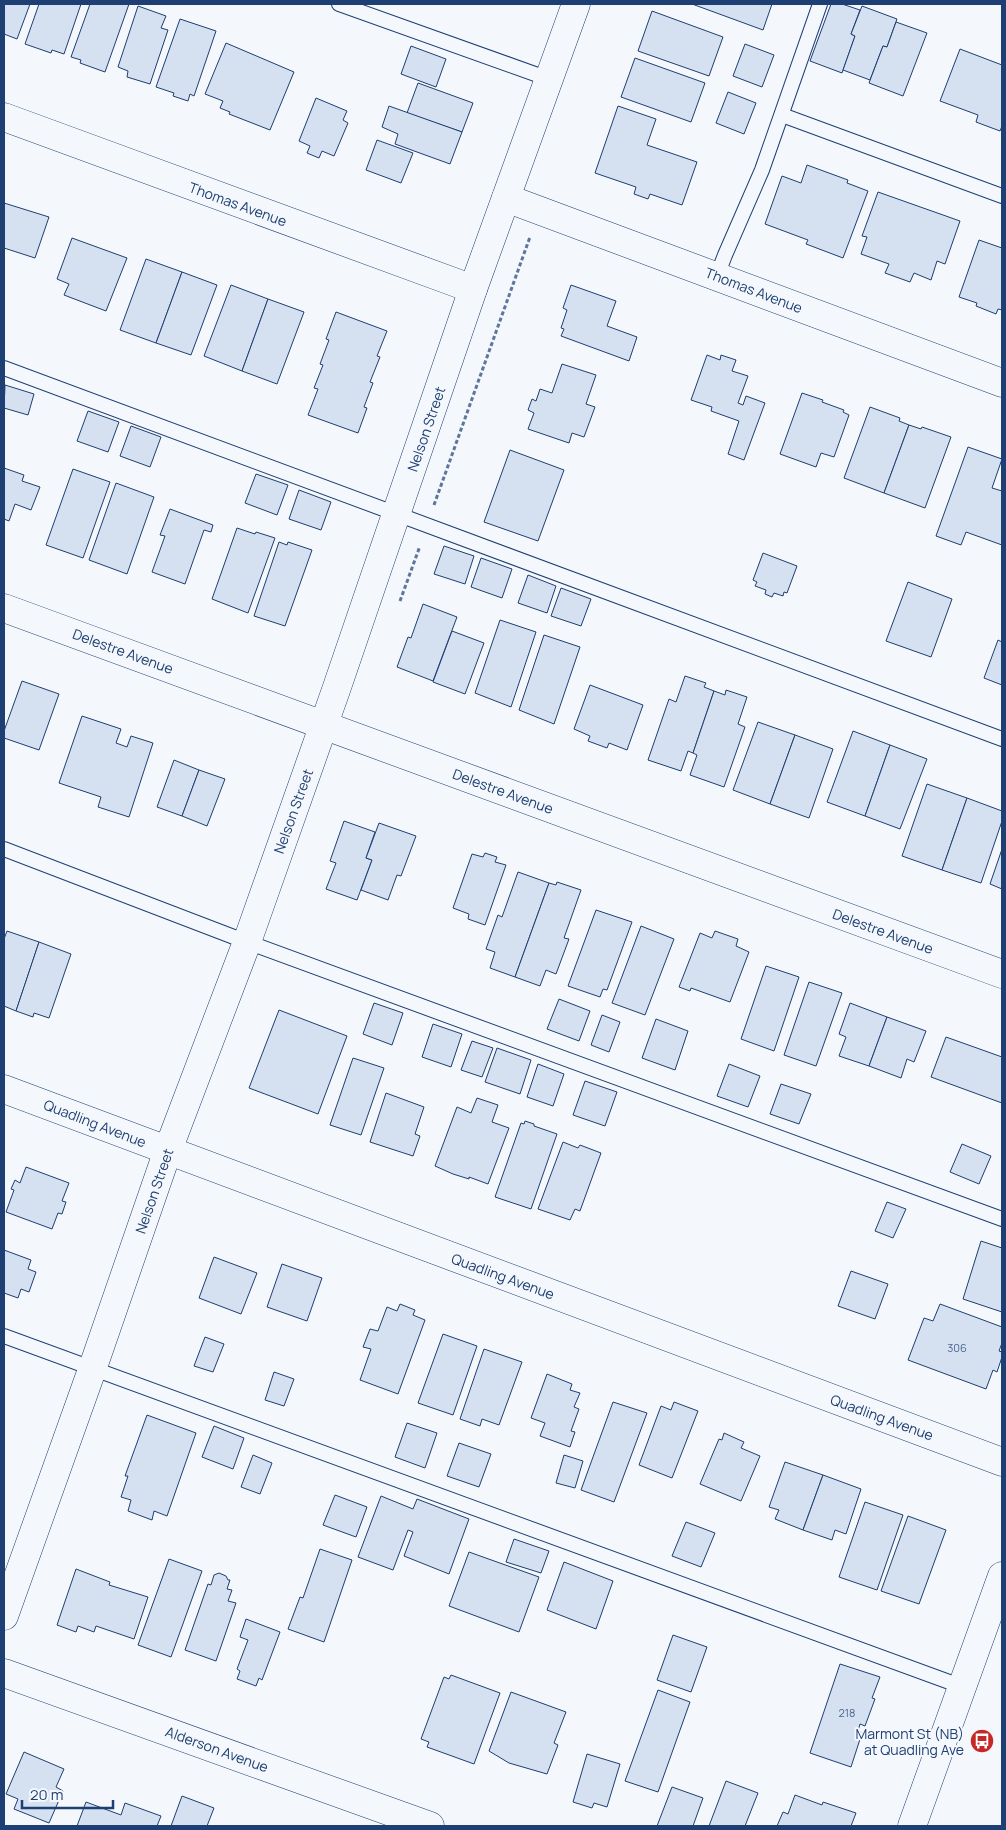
<svg xmlns="http://www.w3.org/2000/svg" width="1006" height="1830" viewBox="0 0 1006 1830" font-family="Manrope,sans-serif">
<rect width="100%" height="100%" fill="#f4f7fb"/>
<g fill="#d5e0f0" stroke="#1d3f73">
<path d="M4,4H30L17,39L4,34Z"/>
<path d="M39,4H81L64,54L52,50L51,53L25,44Z"/>
<path d="M90,4H129L105,72L80,63L81,60L71,57Z"/>
<path d="M692,4H772L763,30Z"/>
<path d="M831,4H842L860,10L851,34L855,36L842,73L810,61Z"/>
<path d="M138,6L166,16L161,28L168,30L150,84L127,77L128,71L118,67Z"/>
<path d="M862,6L897,19L887,47L883,46L870,80L843,70L855,36L851,34Z"/>
<path d="M652,11L723,37L709,76L638,51Z"/>
<path d="M180,19L216,31L194,96L190,94L188,101L173,96L174,93L156,87Z"/>
<path d="M896,22L927,33L903,96L869,83L883,46L887,47Z"/>
<path d="M226,43L294,72L270,130L229,114L230,112L220,108L223,101L205,94Z"/>
<path d="M745,44L774,55L762,87L733,76Z"/>
<path d="M411,46L446,59L436,87L401,74Z"/>
<path d="M960,49L1002,65V126L1000,131L976,122L978,115L940,101Z"/>
<path d="M635,58L705,83L691,122L621,97Z"/>
<path d="M418,83L473,103L462,132L407,113Z"/>
<path d="M728,92L756,103L744,134L716,123Z"/>
<path d="M316,98L347,111L343,120L348,123L334,156L322,151L319,158L307,153L310,146L299,141Z"/>
<path d="M389,106L462,132L450,164L395,144L398,134L382,127Z"/>
<path d="M618,106L656,119L647,145L697,162L682,205L650,194L648,199L634,194L636,187L595,173Z"/>
<path d="M377,140L413,153L401,183L366,170Z"/>
<path d="M807,165L848,180L847,183L868,191L843,258L806,244L808,240L765,224L782,176L801,183Z"/>
<path d="M878,192L960,221L945,264L937,261L931,280L914,273L910,282L885,273L889,264L861,254L867,237L862,236Z"/>
<path d="M4,203L49,217L35,258L4,248Z"/>
<path d="M72,238L127,258L106,311L64,295L69,284L57,279Z"/>
<path d="M979,240L1002,248V310L998,309L996,314L976,306L977,303L959,297Z"/>
<path d="M146,259L182,272L156,343L120,330Z"/>
<path d="M182,272L217,285L191,355L156,343Z"/>
<path d="M231,285L268,299L242,371L204,356Z"/>
<path d="M571,285L616,301L607,326L637,337L629,361L561,336L564,329L561,328L567,310L563,308Z"/>
<path d="M268,299L304,312L277,384L242,371Z"/>
<path d="M336,312L387,331L377,356L380,357L370,382L373,383L364,407L367,408L358,433L308,415L318,389L314,388L323,365L320,364L329,340L326,339Z"/>
<path d="M707,355L720,360L721,355L736,360L732,371L748,376L738,403L743,405L746,396L765,403L744,460L728,454L739,421L711,411L712,407L691,400Z"/>
<path d="M562,364L596,375L586,404L595,407L584,437L572,433L569,443L528,429L534,413L528,410L532,399L536,401L540,389L552,393Z"/>
<path d="M5,385L34,394L28,415L4,408Z"/>
<path d="M802,393L823,400L822,402L844,410L843,412L849,415L834,457L821,453L816,467L780,454Z"/>
<path d="M870,407L900,418L899,421L909,425L884,493L844,478Z"/>
<path d="M88,411L119,422L108,452L77,441Z"/>
<path d="M909,425L921,429L922,427L951,437L925,508L884,493Z"/>
<path d="M131,426L161,437L150,467L120,456Z"/>
<path d="M968,447L1002,459L992,488L1002,491V545L966,532L961,545L936,536Z"/>
<path d="M510,450L564,470L538,541L484,522Z"/>
<path d="M4,468L24,475L22,481L40,487L31,510L15,504L9,521L4,519Z"/>
<path d="M73,469L110,482L83,558L46,545Z"/>
<path d="M256,474L288,485L277,515L245,503Z"/>
<path d="M116,483L154,497L127,574L89,560Z"/>
<path d="M299,490L331,502L321,530L289,519Z"/>
<path d="M170,509L213,525L211,532L204,530L185,584L152,572L165,536L160,535Z"/>
<path d="M237,528L255,534L256,532L275,538L248,613L212,599Z"/>
<path d="M279,542L287,545L288,542L312,550L285,626L254,616Z"/>
<path d="M444,546L474,556L465,584L434,574Z"/>
<path d="M763,553L797,566L787,593L784,592L783,596L774,593L772,597L765,594L766,590L755,586L757,582L753,580Z"/>
<path d="M481,558L512,569L502,598L471,587Z"/>
<path d="M528,575L556,586L547,613L518,603Z"/>
<path d="M908,582L952,599L931,657L886,641Z"/>
<path d="M561,588L591,599L581,626L551,616Z"/>
<path d="M423,604L457,617L433,681L397,667L408,637L411,638Z"/>
<path d="M500,620L536,632L511,707L475,693Z"/>
<path d="M452,631L484,643L465,694L433,682Z"/>
<path d="M544,635L580,647L554,724L519,710Z"/>
<path d="M998,640L1002,642V685L984,678Z"/>
<path d="M685,676L706,683L704,687L714,691L693,753L688,751L681,771L648,760L669,699L676,702Z"/>
<path d="M22,681L59,694L39,750L4,738V731Z"/>
<path d="M590,685L643,705L627,750L609,743L607,748L588,741L590,736L574,729Z"/>
<path d="M726,690L747,697L738,724L745,727L724,787L690,775L697,755L693,753L714,691L725,695Z"/>
<path d="M82,716L121,729L116,743L127,747L131,736L153,743L129,817L98,807L101,797L59,783Z"/>
<path d="M758,722L795,735L770,804L733,790Z"/>
<path d="M853,731L890,745L865,816L827,802Z"/>
<path d="M795,735L833,749L809,818L770,804Z"/>
<path d="M890,745L927,759L900,829L865,816Z"/>
<path d="M174,760L199,770L182,816L157,807Z"/>
<path d="M199,770L225,779L207,826L182,816Z"/>
<path d="M927,784L967,798L942,870L902,856Z"/>
<path d="M967,798L1002,811V821L981,883L942,870Z"/>
<path d="M344,821L375,832L366,858L372,860L357,900L326,889L336,863L330,861Z"/>
<path d="M379,823L416,836L401,876L397,875L388,900L361,890L372,860L366,858Z"/>
<path d="M1002,849V889L990,884Z"/>
<path d="M485,853L497,857L495,862L506,865L485,925L468,919L469,914L453,908L472,854L483,857Z"/>
<path d="M518,872L549,883L515,977L490,968L495,952L486,949L498,915L502,917Z"/>
<path d="M557,882L581,890L564,938L569,939L556,974L546,970L540,986L515,977L549,883L556,885Z"/>
<path d="M596,910L632,922L607,990L603,989L600,997L568,986Z"/>
<path d="M641,926L674,939L645,1015L612,1003Z"/>
<path d="M7,931L39,942L16,1011L4,1006V939Z"/>
<path d="M715,931L738,939L736,946L749,952L730,1002L691,988L690,991L679,987L700,933L712,938Z"/>
<path d="M39,942L71,954L49,1018L34,1013L33,1017L16,1011Z"/>
<path d="M766,966L799,977L774,1051L741,1039Z"/>
<path d="M809,982L842,993L816,1066L784,1055Z"/>
<path d="M559,999L590,1011L579,1041L547,1029Z"/>
<path d="M374,1003L403,1013L392,1045L363,1034Z"/>
<path d="M850,1003L887,1017L869,1066L839,1056L846,1037L839,1034Z"/>
<path d="M279,1010L347,1036L318,1114L249,1088Z"/>
<path d="M602,1015L620,1022L609,1052L591,1045Z"/>
<path d="M887,1017L926,1031L914,1062L907,1059L901,1078L869,1066Z"/>
<path d="M656,1019L688,1031L675,1070L642,1058Z"/>
<path d="M433,1024L462,1034L451,1067L422,1057Z"/>
<path d="M946,1037L1002,1057V1103L931,1077Z"/>
<path d="M472,1041L493,1048L482,1077L461,1070Z"/>
<path d="M497,1048L531,1060L520,1094L485,1082Z"/>
<path d="M353,1058L384,1068L361,1135L330,1125Z"/>
<path d="M538,1064L564,1074L553,1106L527,1097Z"/>
<path d="M729,1064L760,1076L748,1107L717,1096Z"/>
<path d="M585,1081L617,1092L605,1126L573,1115Z"/>
<path d="M781,1084L811,1094L799,1124L770,1114Z"/>
<path d="M386,1093L424,1107L415,1134L420,1136L413,1156L370,1142Z"/>
<path d="M477,1098L498,1105L492,1122L509,1128L488,1184L469,1177V1179L453,1174L435,1166L457,1107L471,1113Z"/>
<path d="M525,1121L534,1124V1126L557,1134L531,1209L495,1197L521,1123L524,1124Z"/>
<path d="M563,1142L578,1148L580,1145L601,1153L580,1211L575,1209L570,1220L538,1209Z"/>
<path d="M962,1144L991,1156L979,1184L950,1172Z"/>
<path d="M26,1167L69,1183L62,1201L66,1202L62,1214L58,1213L52,1229L6,1212L14,1190L11,1189L15,1180L20,1183Z"/>
<path d="M887,1202L906,1209L893,1238L875,1231Z"/>
<path d="M981,1241L1002,1248V1312L963,1299Z"/>
<path d="M4,1250L31,1260L28,1269L36,1272L29,1292L21,1289L18,1298L4,1293Z"/>
<path d="M214,1257L257,1273L241,1314L199,1298Z"/>
<path d="M282,1264L322,1278L307,1321L267,1307Z"/>
<path d="M851,1271L888,1284L875,1319L838,1306Z"/>
<path d="M400,1304L415,1310L413,1315L425,1320L398,1394L360,1380L371,1349L363,1347L370,1329L378,1331L387,1307L397,1311Z"/>
<path d="M940,1304L1002,1327V1343L999,1351L1002,1352V1357L997,1372L993,1370L986,1389L908,1360L924,1318L933,1321Z"/>
<path d="M443,1334L477,1346L453,1415L418,1403Z"/>
<path d="M205,1337L224,1344L213,1372L194,1366Z"/>
<path d="M484,1349L522,1362L499,1425L482,1419L480,1426L460,1419Z"/>
<path d="M274,1372L294,1379L284,1406L265,1400Z"/>
<path d="M547,1374L572,1384L570,1390L580,1393L574,1407L579,1409L571,1431L575,1432L570,1447L540,1436L545,1423L531,1418Z"/>
<path d="M613,1402L647,1413L614,1502L581,1490Z"/>
<path d="M674,1402L698,1411L672,1478L639,1465L661,1406L671,1410Z"/>
<path d="M147,1415L196,1433L167,1516L154,1511L152,1520L128,1511L131,1500L121,1497L128,1476H125Z"/>
<path d="M407,1423L437,1433L425,1468L395,1457Z"/>
<path d="M214,1426L244,1438L233,1469L202,1457Z"/>
<path d="M724,1433L744,1442L741,1448L760,1456L741,1501L700,1484L719,1439L722,1440Z"/>
<path d="M459,1443L491,1454L479,1487L447,1476Z"/>
<path d="M253,1455L272,1463L260,1494L241,1487Z"/>
<path d="M564,1455L583,1461L575,1488L556,1483Z"/>
<path d="M785,1462L823,1475L803,1530L775,1519L779,1510L769,1507Z"/>
<path d="M823,1475L861,1489L846,1534L835,1530L832,1540L803,1530Z"/>
<path d="M335,1495L367,1507L356,1537L323,1525Z"/>
<path d="M381,1496L413,1509L417,1499L469,1519L449,1574L404,1556L413,1532L408,1530L393,1570L358,1557Z"/>
<path d="M865,1502L903,1515L877,1590L839,1577Z"/>
<path d="M908,1516L946,1530L919,1604L881,1591Z"/>
<path d="M686,1522L715,1533L701,1567L672,1556Z"/>
<path d="M514,1539L549,1551L541,1573L506,1562Z"/>
<path d="M320,1549L352,1560L324,1642L288,1629L300,1597L303,1598Z"/>
<path d="M469,1552L539,1577L519,1632L449,1606Z"/>
<path d="M169,1559L202,1571L171,1657L138,1645Z"/>
<path d="M564,1562L613,1581L596,1629L547,1610Z"/>
<path d="M76,1569L110,1582L109,1585L148,1597L134,1639L96,1626L94,1632L78,1626L76,1632L57,1625Z"/>
<path d="M219,1573L226,1576L228,1580H230L227,1589L232,1590L228,1601L236,1603L216,1661L185,1650L208,1584L211,1585L214,1575Z"/>
<path d="M246,1619L280,1632L262,1680L259,1678L256,1686L237,1679L240,1671L237,1669L248,1640L240,1637Z"/>
<path d="M673,1635L707,1647L691,1692L657,1680Z"/>
<path d="M840,1664L880,1677L872,1698L875,1699L865,1726L860,1724L858,1731L862,1733L851,1767L810,1753Z"/>
<path d="M451,1675L500,1693L474,1764L427,1747L429,1742L421,1739L444,1677L449,1679Z"/>
<path d="M658,1690L690,1702L658,1792L625,1781Z"/>
<path d="M511,1692L566,1712L554,1743L558,1745L547,1774L509,1763L489,1751Z"/>
<path d="M24,1752L64,1769L56,1787L63,1791L49,1823L14,1809L18,1799L6,1794Z"/>
<path d="M587,1754L620,1764L607,1807L594,1803L592,1808L573,1802Z"/>
<path d="M726,1781L758,1793L745,1826H709Z"/>
<path d="M672,1787L703,1798L693,1826H657Z"/>
<path d="M795,1795L822,1805L823,1802L856,1813L851,1826H777L783,1812L788,1814Z"/>
<path d="M182,1796L214,1808L207,1826H171Z"/>
<path d="M86,1802L121,1815L125,1803L161,1816L157,1826H77Z"/>
</g>
<g fill="none" stroke-linecap="round" stroke-linejoin="round">
<g stroke="#1d3f73" stroke-width="16">
<g id="lane">
<path d="M339,4L549,79"/>
<path d="M782,115L1002,196"/>
<path d="M717,276L725,255L762,170L820,4"/>
<path d="M4,368L1002,739"/>
<path d="M4,849L247,942L1002,1219"/>
<path d="M4,1336L963,1687"/>
</g>
</g>
<g stroke="#1d3f73" stroke-width="29">
<g id="street">
<path d="M4,117L473,289"/>
<path d="M506,198L1002,383"/>
<path d="M4,608L1002,974"/>
<path d="M4,1089L1002,1462"/>
</g>
</g>
<g stroke="#1d3f73" stroke-width="29">
<g id="secondary">
<path d="M4,1616L93,1367L168,1150L247,942L336,690L473,289L576,4"/>
<path d="M4,1673L430,1826"/>
<path d="M912,1826L1002,1576"/>
</g>
</g>
<g stroke="#5e769c" stroke-width="3" stroke-dasharray="4 2.5" stroke-linecap="butt">
<path d="M434,505L530,237"/>
<path d="M400,601L420,546"/>
</g>
<use href="#lane" stroke="#f4f7fb" stroke-width="14"/>
<use href="#street" stroke="#f4f7fb" stroke-width="28"/>
<use href="#secondary" stroke="#f4f7fb" stroke-width="28"/>
</g>
<defs>
<g id="bus-disc" transform="scale(1.25)"><circle r="9.5" fill="#c62828" stroke="#f4f7fb"/><path d="M-5-6H5V4H4V6H2V4H-2V6H-4V4H-5ZM-3.5-4V0h7V-4ZM-3.5 1.2v1.5H-2V1.2ZM2 1.2v1.5H3.5V1.2Z" fill="#fff"/></g>
</defs>
<g fill-rule="evenodd">
<use href="#bus-disc" x="982" y="1741"/>
</g>
<g text-anchor="middle" dominant-baseline="central" stroke-width="4" stroke-linejoin="round" paint-order="stroke">
<g font-size="11" fill="#4b6792">
<text x="957" y="1347">306</text>
<text x="847" y="1712">218</text>
</g>
<g font-size="14" fill="#1d3f73" stroke="#f4f7fb">
<text transform="translate(238 204) rotate(20)">Thomas Avenue</text>
<text transform="translate(754 290) rotate(21)">Thomas Avenue</text>
<text transform="translate(426 429) rotate(-71)">Nelson Street</text>
<text transform="translate(123 651) rotate(20)">Delestre Avenue</text>
<text transform="translate(503 791) rotate(20)">Delestre Avenue</text>
<text transform="translate(293 811) rotate(-70)">Nelson Street</text>
<text transform="translate(883 931) rotate(20)">Delestre Avenue</text>
<text transform="translate(95 1123) rotate(21)">Quadling Avenue</text>
<text transform="translate(154 1191) rotate(-71)">Nelson Street</text>
<text transform="translate(503 1276) rotate(20)">Quadling Avenue</text>
<text transform="translate(882 1417) rotate(20)">Quadling Avenue</text>
<text transform="translate(217 1749) rotate(20)">Alderson Avenue</text>
</g>
<g font-size="14" fill="#1d3f73" stroke="#f4f7fb" text-anchor="end">
<text x="964" y="1733">Marmont St (NB)<tspan x="964" dy="16">at Quadling Ave</tspan></text>
</g>
</g>
<rect width="1006" height="1830" fill="none" stroke="#1d3f73" stroke-width="10"/>
<path d="M22 1800v8h91v-8" fill="none" stroke="#1d3f73" stroke-width="2.5"/>
<text x="30" y="1800" font-size="15" fill="#1d3f73" stroke="#f4f7fb" stroke-width="4" paint-order="stroke">20 m</text>
</svg>
